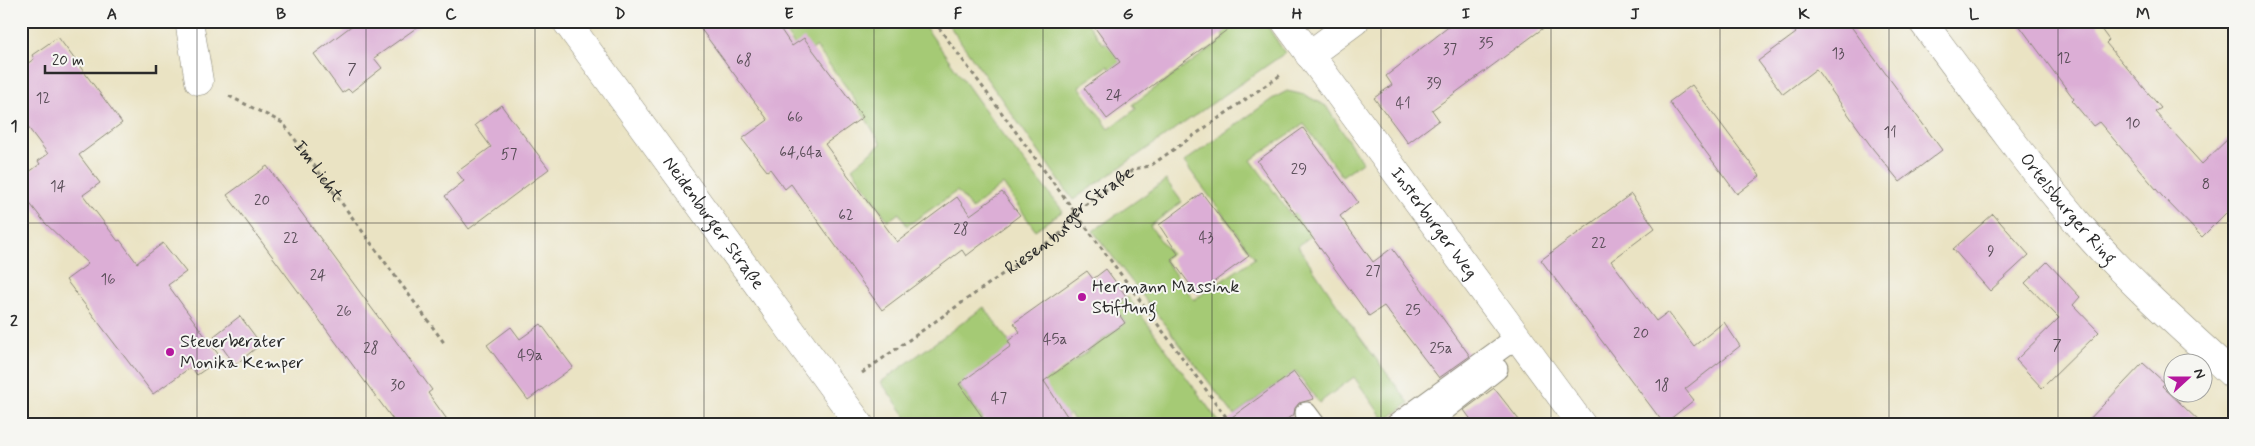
<svg xmlns="http://www.w3.org/2000/svg" width="2255" height="446" viewBox="0 0 2255 446" font-family="Mynerve,sans-serif">
<rect width="100%" height="100%" fill="#f6f6f2"/>
<filter id="ink" filterUnits="userSpaceOnUse"><feTurbulence type="fractalNoise" baseFrequency=".02" numOctaves="2"/><feDisplacementMap in="SourceGraphic" scale="10" xChannelSelector="R" yChannelSelector="G"/><feConvolveMatrix kernelMatrix="1 2 1 2 8 2 1 2 1" color-interpolation-filters="sRGB"/></filter>
<filter id="wash" filterUnits="userSpaceOnUse"><feTurbulence type="fractalNoise" baseFrequency=".0096" numOctaves="4" result="noise"/><feDisplacementMap in="SourceGraphic" scale="20" xChannelSelector="R" yChannelSelector="G"/><feGaussianBlur stdDeviation="1.12" result="paint"/><feColorMatrix in="noise" values="0 0 0 0 0 0 0 0 0 0 0 0 0 0 0 0 0 1.4 0 .05"/><feComposite in="paint" operator="in"/></filter>
<g filter="url(#wash)">
<rect width="100%" height="100%" fill="#eae3c3"/>
<g fill="#a5ca74" stroke="#687a50">
<path d="M777,21H921L1003,135L1063,211L1035,230L1003,184L972,209L957,191L907,226L899,213L888,221L852,168L881,144L850,92L816,47L803,57Z"/>
<path d="M946,21H1086L1103,44L1134,21H1162L1115,75L1108,66L1079,86L1109,129L1136,109L1133,104L1225,38L1214,21H1264L1285,53L1073,200Z"/>
<path d="M1287,91L1305,95L1326,106L1362,162L1342,176L1304,124L1251,160L1291,215L1317,198L1331,220L1298,246L1353,328L1409,403L1385,421L1354,377L1319,403L1296,371L1234,415L1093,231L1166,180L1182,202L1150,226L1171,254L1164,259L1194,300L1255,258L1184,162L1272,99Z"/>
<path d="M1128,297L1221,425H1077L1070,414L1066,417L1029,371L1039,362L1052,378L1125,323L1114,307Z"/>
<path d="M984,307L1012,346L959,385L983,419L976,425H912L881,382Z"/>
</g>
<g id="blocks">
<g fill="#dcaed6">
<path d="M358,21H426L374,58L382,68L351,92L348,89L342,93L314,54Z"/>
<path d="M695,21H775L792,46L804,38L863,117L825,144L897,242L957,197L970,215L1002,192L1020,215L966,256L962,250L882,310L791,184L785,189L770,169L767,171L742,139L768,120Z"/>
<path d="M1090,21H1239L1107,119L1084,88L1120,62Z"/>
<path d="M1456,21H1553L1432,110L1439,120L1408,143L1374,98L1392,85L1386,76Z"/>
<path d="M1788,21H1847L1942,150L1900,182L1873,149L1816,69L1783,94L1758,61L1796,33Z"/>
<path d="M2016,21H2095L2109,40L2106,43L2161,108L2155,112L2202,164L2234,133V205L2202,237L2162,196L2099,122L2093,126L2072,101L2074,99Z"/>
<path d="M58,37L122,123L79,155L100,183L83,195L118,241L120,240L137,263L163,243L186,272L168,285L221,358L197,375L191,367L153,394L66,280L88,264L45,223L21,192V178L40,164L38,161L48,154L21,118V68L34,59L32,55Z"/>
<path d="M1692,85L1760,176L1737,194L1669,102Z"/>
<path d="M501,105L549,169L469,229L445,196L464,181L457,172L491,147L475,125Z"/>
<path d="M1303,128L1358,202L1340,216L1373,262L1392,248L1470,356L1439,378L1384,306L1369,316L1257,161Z"/>
<path d="M267,166L432,390L428,393L451,425H397L227,195Z"/>
<path d="M1202,193L1249,256L1197,294L1171,259L1178,254L1159,225Z"/>
<path d="M1631,194L1655,228L1611,261L1656,321L1668,312L1694,346L1724,322L1740,346L1685,389L1694,400L1664,424L1541,260Z"/>
<path d="M1993,214L2029,255L1990,291L1953,249Z"/>
<path d="M2047,262L2080,297L2073,305L2099,332L2042,388L2016,360L2059,318L2025,283Z"/>
<path d="M1106,269L1126,296L1113,306L1125,323L1044,381L1073,425H988L959,384L1011,346L1008,341L1020,332L1014,323L1087,271L1093,279Z"/>
<path d="M240,316L261,344L235,365L214,336Z"/>
<path d="M541,324L573,367L528,400L487,345L511,327L520,339Z"/>
<path d="M2143,363L2165,383L2162,386L2203,425H2084Z"/>
<path d="M1294,372L1314,399L1299,403L1295,408L1294,414L1279,425H1221Z"/>
<path d="M1494,388L1523,425H1475L1464,410Z"/>
</g>
</g>
</g>
<g filter="url(#ink)">
<use href="#blocks" fill-opacity="0" stroke="#8a8777" stroke-width="1"/>
<g fill="none" stroke-linecap="round" stroke-linejoin="round">
<g stroke="#8a8777" stroke-width="23">
<g id="lane">
<path d="M1306,413L1315,425"/>
<path d="M1396,425L1517,337"/>
<path d="M1425,425L1497,369"/>
</g>
</g>
<g stroke="#8a8777" stroke-width="29">
<g id="street">
<path d="M189,21L199,81"/>
<path id="s3" d="M566,21L860,425"/>
<path id="s4" d="M1285,21L1582,425"/>
<path id="s5" d="M1922,21C1974,91 2025,161 2082,228C2128,281 2182,328 2234,376"/>
<path d="M1309,55L1355,21"/>
</g>
</g>
<g stroke="#8a8777" stroke-width="3" stroke-dasharray="4 4" stroke-linecap="butt">
<path d="M934,21L1232,425"/>
<path id="s1" d="M229,96L283,123L445,344"/>
<path id="s2" d="M862,373L1061,233L1074,213L1134,169L1150,166L1282,74"/>
</g>
<use href="#lane" stroke="#fff" stroke-width="21"/>
<use href="#street" stroke="#fff" stroke-width="28"/>
</g>
</g>
<path fill="none" stroke="#2b2b2b" stroke-width="1" stroke-opacity="0.55" d="M197,21V425M366,21V425M535,21V425M704,21V425M874,21V425M1043,21V425M1212,21V425M1381,21V425M1551,21V425M1720,21V425M1889,21V425M2058,21V425M21,223H2234"/>
<g fill="#b5179e" stroke="#f6f6f2" stroke-width="2">
<circle cx="1082" cy="297" r="5"/>
<circle cx="170" cy="352" r="5"/>
</g>
<g text-anchor="middle" dominant-baseline="central" stroke-width="4" stroke-linejoin="round" paint-order="stroke">
<g font-size="15" fill="#574c56">
<text x="1486" y="44">35</text>
<text x="1450" y="50">37</text>
<text x="1838" y="54">13</text>
<text x="2064" y="59">12</text>
<text x="744" y="61">68</text>
<text x="352" y="70">7</text>
<text x="1434" y="84">39</text>
<text x="1114" y="96">24</text>
<text x="43" y="99">12</text>
<text x="1403" y="104">41</text>
<text x="795" y="118">66</text>
<text x="2133" y="124">10</text>
<text x="1890" y="133">11</text>
<text x="801" y="153">64,64a</text>
<text x="509" y="155">57</text>
<text x="1299" y="170">29</text>
<text x="2206" y="185">8</text>
<text x="58" y="187">14</text>
<text x="262" y="201">20</text>
<text x="846" y="216">62</text>
<text x="961" y="230">28</text>
<text x="1206" y="238">43</text>
<text x="291" y="239">22</text>
<text x="1599" y="244">22</text>
<text x="1991" y="252">9</text>
<text x="1373" y="272">27</text>
<text x="318" y="276">24</text>
<text x="108" y="280">16</text>
<text x="1413" y="311">25</text>
<text x="344" y="312">26</text>
<text x="1641" y="334">20</text>
<text x="1055" y="340">45a</text>
<text x="2057" y="346">7</text>
<text x="371" y="349">28</text>
<text x="1441" y="349">25a</text>
<text x="530" y="356">49a</text>
<text x="398" y="386">30</text>
<text x="1662" y="386">18</text>
<text x="999" y="399">47</text>
</g>
<g font-size="18" fill="#2b2b2b" stroke="#f6f6f2">
<text stroke="none"><textPath href="#s1" startOffset="120">Im Licht</textPath></text>
<text stroke="none"><textPath href="#s5" startOffset="238">Ortelsburger Ring</textPath></text>
<text stroke="none"><textPath href="#s2" startOffset="258">Riesenburger Straße</textPath></text>
<text stroke="none"><textPath href="#s3" startOffset="250">Neidenburger Straße</textPath></text>
<text stroke="none"><textPath href="#s4" startOffset="251">Insterburger Weg</textPath></text>
</g>
<g font-size="18" fill="#2b2b2b" stroke="#f6f6f2" text-anchor="start">
<text x="1092" y="287">Hermann Massink<tspan x="1092" dy="21">Stiftung</tspan></text>
<text x="180" y="342">Steuerberater<tspan x="180" dy="21">Monika Kemper</tspan></text>
</g>
</g>
<rect width="2255" height="446" fill="none" stroke="#f6f6f2" stroke-width="55"/>
<g transform="translate(2188 378) rotate(69)"><circle r="24" fill="#f6f6f2" stroke="#a5a5a2"/>
<path d="M0-4L9 19L0 12L-9 19Z" fill="#b5179e"/>
<text y="-8" font-size="14" font-weight="bold" text-anchor="middle" fill="#2b2b2b">N</text>
</g>
<path d="M45 65v8h111v-8" fill="none" stroke="#2b2b2b" stroke-width="2.5"/>
<text x="52" y="65" font-size="15" fill="#2b2b2b" stroke="#f6f6f2" stroke-width="4" paint-order="stroke">20 m</text>
<rect x="28" y="28" width="2200" height="390" fill="none" stroke="#2b2b2b" stroke-width="2"/>
<g font-size="16" text-anchor="middle" font-weight="bold" fill="#2b2b2b">
<text x="112" y="19">A</text>
<text x="281" y="19">B</text>
<text x="451" y="19">C</text>
<text x="620" y="19">D</text>
<text x="789" y="19">E</text>
<text x="958" y="19">F</text>
<text x="1128" y="19">G</text>
<text x="1297" y="19">H</text>
<text x="1466" y="19">I</text>
<text x="1635" y="19">J</text>
<text x="1804" y="19">K</text>
<text x="1974" y="19">L</text>
<text x="2143" y="19">M</text>
<text x="14" y="131">1</text>
<text x="14" y="326">2</text>
</g>
</svg>
